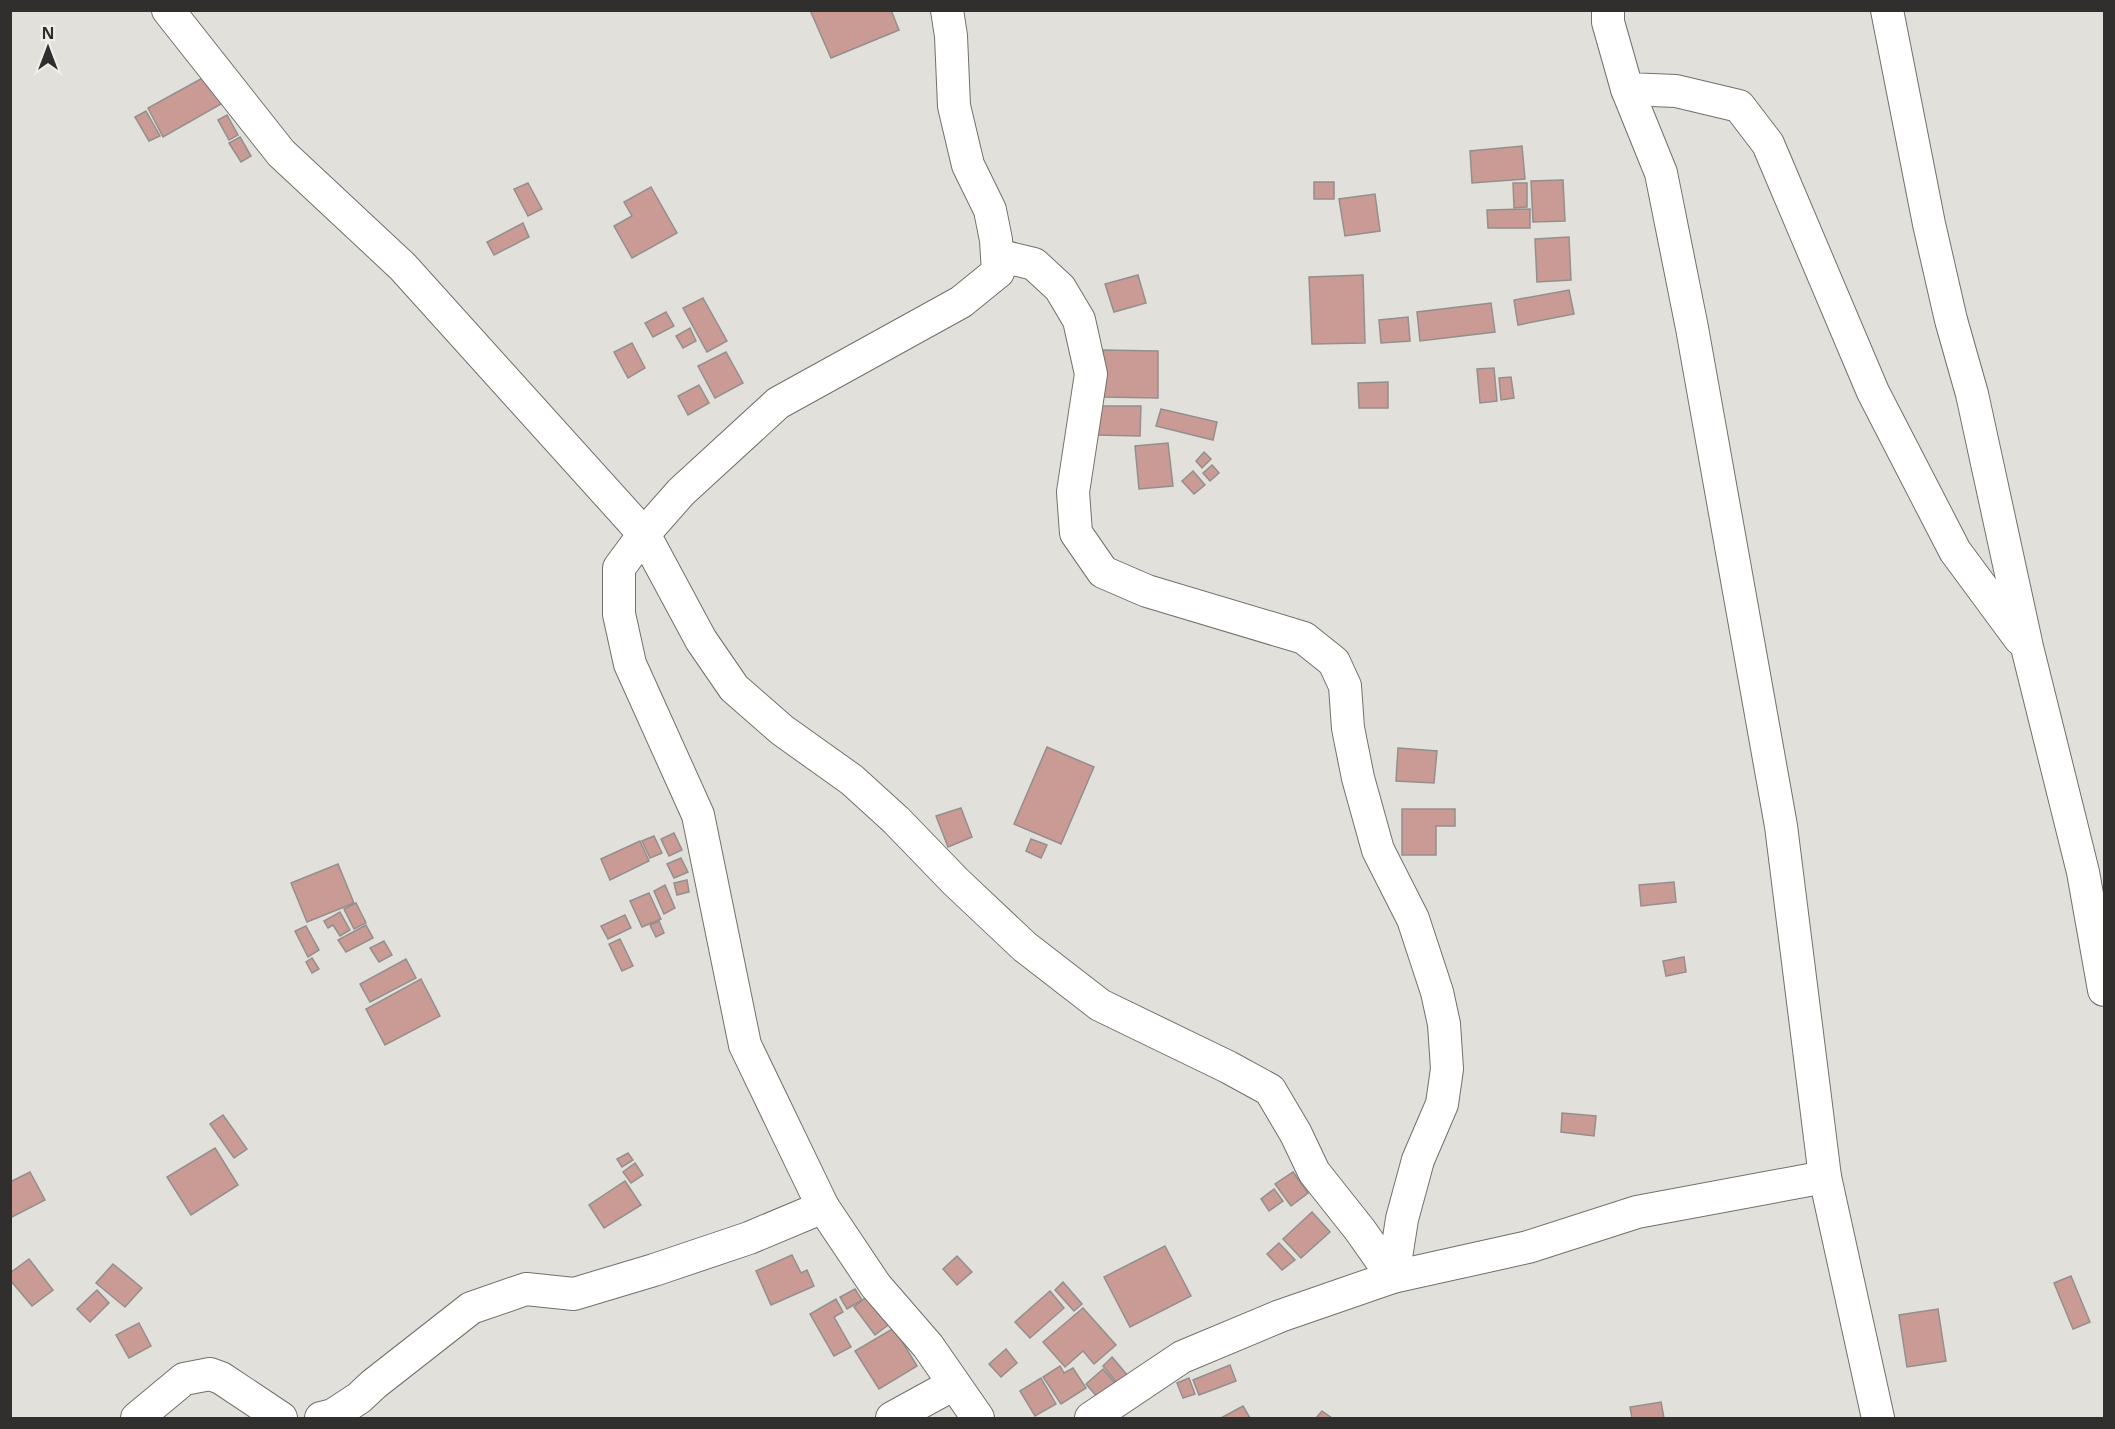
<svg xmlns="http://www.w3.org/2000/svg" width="2115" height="1429" viewBox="0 0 2115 1429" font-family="'Open Sans',sans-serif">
<rect width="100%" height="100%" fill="#e2e0db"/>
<g fill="#ca9b94" stroke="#948e8d" stroke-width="1.5">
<path d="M810,10H891L899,30L831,58Z"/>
<path d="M206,76L221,104L163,137L148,108Z"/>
<path d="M146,111L160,136L149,141L135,117Z"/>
<path d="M227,115L238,135L229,140L218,120Z"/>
<path d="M240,137L251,156L241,162L229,143Z"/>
<path d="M1522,146L1525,179L1472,183L1470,151Z"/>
<path d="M1563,180L1565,221L1533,222L1531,181Z"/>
<rect x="1314" y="182" width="20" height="17"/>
<path d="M528,183L542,209L528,216L514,189Z"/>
<path d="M1513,183H1527V207L1514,208Z"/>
<path d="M651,187L677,233L632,258L614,226L632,216L624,202Z"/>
<path d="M1375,194L1380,231L1345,236L1339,199Z"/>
<path d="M1530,209V228H1488L1487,210Z"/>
<path d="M523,223L529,237L494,255L487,242Z"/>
<path d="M1569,237L1571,280L1537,282L1535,239Z"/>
<path d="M1138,275L1146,303L1114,312L1105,284Z"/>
<path d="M1363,275L1365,343L1312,344L1309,277Z"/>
<path d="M1569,290L1574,314L1518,325L1514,300Z"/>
<path d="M703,298L727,341L707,352L683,308Z"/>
<path d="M1491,303L1495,332L1420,341L1417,312Z"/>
<path d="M666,312L674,326L653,337L645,323Z"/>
<path d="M1408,317L1410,341L1381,343L1379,320Z"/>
<path d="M690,328L696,341L683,348L676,336Z"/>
<path d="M632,343L645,368L628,378L614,352Z"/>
<path d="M1103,350L1158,351V398L1102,397Z"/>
<path d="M726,352L743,383L715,398L698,366Z"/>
<path d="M1494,368L1497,401L1480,403L1477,369Z"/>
<path d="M1511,377L1514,398L1501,400L1499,378Z"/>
<path d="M1388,382V408H1359L1358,383Z"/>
<path d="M699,385L709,403L688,415L678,396Z"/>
<path d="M1095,406H1141L1140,436L1095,435Z"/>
<path d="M1161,409L1217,422L1213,440L1156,426Z"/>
<path d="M1168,443L1173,486L1139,489L1135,446Z"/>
<path d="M1204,452L1211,459L1202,468L1196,461Z"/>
<path d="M1212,465L1219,473L1210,481L1203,473Z"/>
<path d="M1193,471L1205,485L1194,494L1182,481Z"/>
<path d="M1047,747L1094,767L1061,844L1014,824Z"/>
<path d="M1398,748L1437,751L1434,783L1396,781Z"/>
<path d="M961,808L972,837L948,847L936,816Z"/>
<path d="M1402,809H1455V826H1436V855H1402Z"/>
<path d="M674,833L682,850L669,856L661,839Z"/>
<path d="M654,836L662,853L650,858L642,841Z"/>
<path d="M1031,839L1047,845L1041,858L1026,851Z"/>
<path d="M640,841L649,861L610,880L601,859Z"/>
<path d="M681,858L688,872L674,878L667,864Z"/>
<path d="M338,864L354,903L307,922L291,883Z"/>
<path d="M687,880L689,892L677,895L674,883Z"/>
<path d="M1674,882L1676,902L1641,906L1639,885Z"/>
<path d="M665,885L675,908L664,914L654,891Z"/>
<path d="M649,893L661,919L642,927L630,901Z"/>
<path d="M356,903L366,923L354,929L344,909Z"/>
<path d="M340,912L350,930L340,936L333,925L328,928L324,921Z"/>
<path d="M625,915L631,928L608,939L601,926Z"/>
<path d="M659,921L664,933L656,937L650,925Z"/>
<path d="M366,925L373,938L346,952L338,940Z"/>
<path d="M306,926L319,950L308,957L295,931Z"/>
<path d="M620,939L633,966L622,971L609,944Z"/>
<path d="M384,941L392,955L379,962L370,948Z"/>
<path d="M1684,957L1686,972L1666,976L1663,961Z"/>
<path d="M312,958L319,969L312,973L306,962Z"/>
<path d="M406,959L416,978L370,1002L360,984Z"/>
<path d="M421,979L440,1016L385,1045L366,1009Z"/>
<path d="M1562,1113L1596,1116L1594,1136L1561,1132Z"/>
<path d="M223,1115L247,1149L234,1158L210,1124Z"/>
<path d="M215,1148L238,1185L191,1215L167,1177Z"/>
<path d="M628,1153L633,1160L622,1167L617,1159Z"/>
<path d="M635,1163L643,1175L631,1183L623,1172Z"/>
<path d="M30,1172L45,1200L10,1218V1182Z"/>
<path d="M1293,1172L1308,1193L1291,1206L1275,1184Z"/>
<path d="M625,1181L641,1205L604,1228L589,1205Z"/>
<path d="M1274,1189L1283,1201L1269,1211L1261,1199Z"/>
<path d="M1312,1212L1330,1232L1301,1258L1283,1239Z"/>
<path d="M1279,1243L1295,1260L1282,1270L1267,1254Z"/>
<path d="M1165,1246L1191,1296L1130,1327L1104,1277Z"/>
<path d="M792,1255L801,1273L807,1270L814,1286L771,1305L756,1271Z"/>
<path d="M957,1256L972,1272L957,1285L943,1269Z"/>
<path d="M29,1259L53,1290L32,1306L10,1280V1273Z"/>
<path d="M113,1264L142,1288L125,1307L96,1283Z"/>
<path d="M2071,1276L2090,1322L2073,1329L2054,1283Z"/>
<path d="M1063,1282L1082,1304L1074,1311L1055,1290Z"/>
<path d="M855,1289L862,1300L847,1309L840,1297Z"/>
<path d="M97,1290L109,1303L90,1322L77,1309Z"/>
<path d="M1050,1291L1064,1308L1030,1338L1015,1322Z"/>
<path d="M870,1294L892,1322L875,1335L854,1307Z"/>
<path d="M836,1299L843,1312L834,1317L851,1347L834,1356L810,1314Z"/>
<path d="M1083,1308L1116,1345L1094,1364L1083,1351L1065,1367L1043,1342Z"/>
<path d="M1938,1309L1946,1361L1907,1367L1899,1315Z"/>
<path d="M139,1323L151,1346L129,1358L116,1335Z"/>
<path d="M894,1328L917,1366L879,1389L855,1351Z"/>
<path d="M1006,1349L1017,1363L1001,1377L989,1364Z"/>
<path d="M1112,1357L1128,1376L1118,1384L1103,1366Z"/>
<path d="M1230,1365L1236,1381L1199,1395L1193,1380Z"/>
<path d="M1060,1366L1064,1373L1073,1368L1086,1388L1061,1404L1043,1377Z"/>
<path d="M1103,1369L1116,1384L1099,1399L1086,1384Z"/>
<path d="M1041,1378L1056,1404L1035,1416L1020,1391Z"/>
<path d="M1189,1378L1195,1394L1183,1398L1177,1383Z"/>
<path d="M1661,1402L1664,1418H1632L1630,1407Z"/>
<path d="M1243,1406L1250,1418H1221Z"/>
<path d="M1322,1411L1332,1418H1316Z"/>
</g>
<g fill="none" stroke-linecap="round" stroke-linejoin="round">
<g stroke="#72706b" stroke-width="34">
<g id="street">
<path d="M168,10L281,153L403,267L644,534L701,640L734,688L782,730L852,780L896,820L956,882L1025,947L1100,1005L1228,1067L1270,1090L1296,1134L1314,1172L1360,1230L1393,1277L1402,1219L1418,1160L1442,1104L1447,1069L1444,1024L1437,992L1413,919L1378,850L1358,778L1348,728L1345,686L1334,662L1304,638L1147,591L1103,572L1076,533L1073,492L1091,374L1079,320L1060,288L1034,264L997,255"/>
<path d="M947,10L951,36L954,106L968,165L990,210L996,240L998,272L961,302L778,403L681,492L644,534L619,568V614L630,664L698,815L745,1045L823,1207L876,1286L928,1346L978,1418"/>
<path d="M1608,10V22L1627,89L1676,91L1739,106L1768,144L1873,392L1955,551L2020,639"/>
<path d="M1887,10L1929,224L1951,320L1972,394L2027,647L2083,872L2104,990"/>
<path d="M1627,89L1661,173L1692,328L1781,826L1825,1177L1878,1418"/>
<path d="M137,1418L184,1379L210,1374L221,1378L281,1418"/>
<path d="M321,1418L333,1415L359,1398L374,1384L471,1308L526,1289L574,1294L654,1270L749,1238L823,1207"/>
<path d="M892,1418L954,1384"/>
<path d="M1091,1418L1182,1357L1280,1316L1393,1277L1528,1247L1637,1212L1825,1177"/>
</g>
</g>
<use href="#street" stroke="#fff" stroke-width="32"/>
</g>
<rect width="2115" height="1429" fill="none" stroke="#302f2d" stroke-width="24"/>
<g transform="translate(48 48)" stroke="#efeee8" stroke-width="4.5" paint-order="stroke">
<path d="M0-4.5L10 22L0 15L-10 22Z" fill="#302f2d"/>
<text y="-9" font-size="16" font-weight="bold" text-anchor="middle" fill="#302f2d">N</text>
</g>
</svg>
